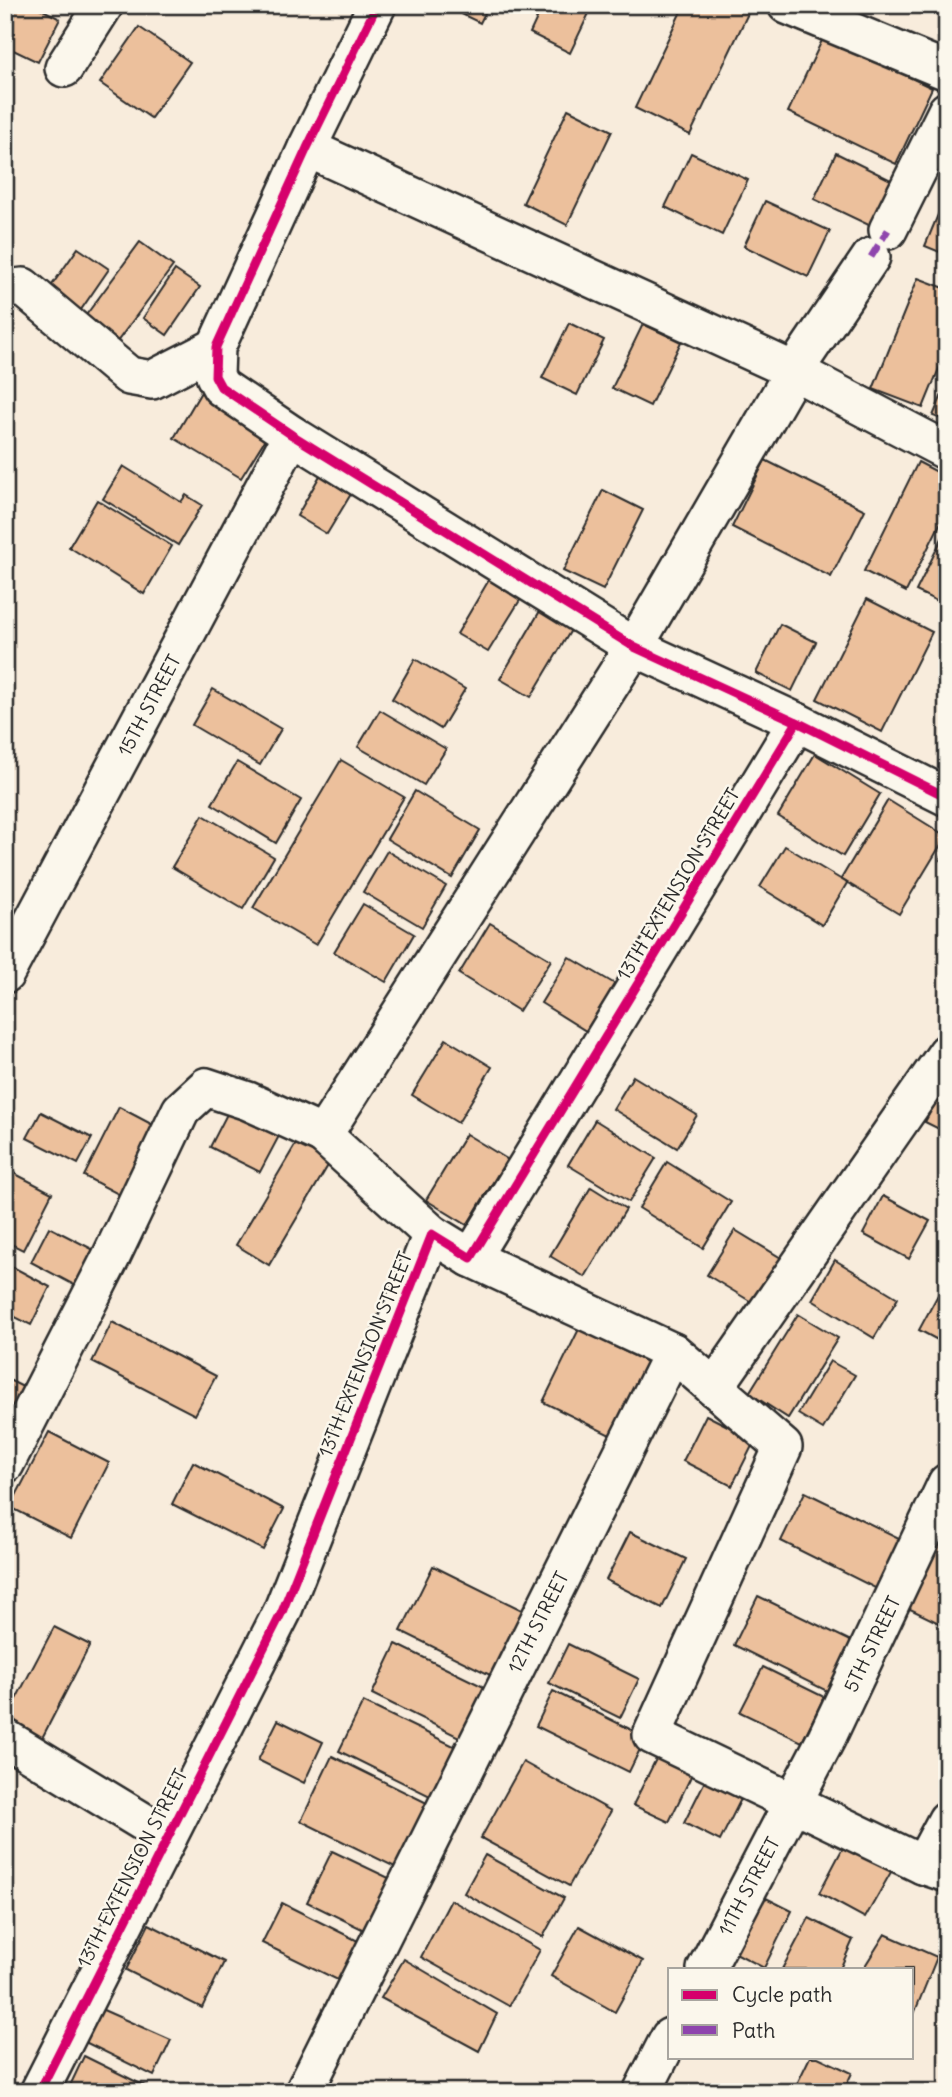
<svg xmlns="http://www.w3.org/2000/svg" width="952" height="2097" viewBox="0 0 952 2097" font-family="Delius,sans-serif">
<rect width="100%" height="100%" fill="#f8ecdc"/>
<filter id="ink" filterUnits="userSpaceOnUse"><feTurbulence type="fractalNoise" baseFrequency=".0143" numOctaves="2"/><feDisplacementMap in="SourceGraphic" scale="14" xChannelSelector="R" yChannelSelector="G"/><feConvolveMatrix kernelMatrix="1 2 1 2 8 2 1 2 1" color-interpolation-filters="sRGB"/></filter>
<g filter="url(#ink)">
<g fill="#ecc09c" stroke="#2b2b2b" stroke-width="2">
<path d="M5,5H34L60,19L38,62L5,46Z"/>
<path d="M443,5H489L480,23Z"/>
<path d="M543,5H593L570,53L530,33Z"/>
<path d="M684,5H752L690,135L635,108Z"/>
<path d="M139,27L190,62L151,118L100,83Z"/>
<path d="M824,36L932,88L896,164L788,112Z"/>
<path d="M568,109L612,131L567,225L523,203Z"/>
<path d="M691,153L748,180L722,235L665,207Z"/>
<path d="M836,153L899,184L877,229L814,199Z"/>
<path d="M947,193V255L925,246Z"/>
<path d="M765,201L830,231L808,277L744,246Z"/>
<path d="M140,242L173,266L111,350L78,326Z"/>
<path d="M78,248L109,269L76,317L45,295Z"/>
<path d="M175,270L200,287L167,335L143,318Z"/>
<path d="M918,278L947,289V349L923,408L873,389Z"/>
<path d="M569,323L604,340L577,395L542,378Z"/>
<path d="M643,324L681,342L650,406L612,388Z"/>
<path d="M947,383V421L933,416Z"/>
<path d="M201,392L269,433L241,478L174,438Z"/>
<path d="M765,460L865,510L831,577L732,527Z"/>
<path d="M918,462L947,477V510L906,592L864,571Z"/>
<path d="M326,465L357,484L327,534L297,516Z"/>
<path d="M123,466L181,502L186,495L202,505L178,545L103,499Z"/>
<path d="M603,490L643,510L603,590L563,571Z"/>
<path d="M97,500L172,546L144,594L69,547Z"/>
<path d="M947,528V606L916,591Z"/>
<path d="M493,573L525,592L488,652L457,634Z"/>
<path d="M867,599L932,632L882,732L817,699Z"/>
<path d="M540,611L571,630L531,697L500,679Z"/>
<path d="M780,624L816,642L792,691L756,673Z"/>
<path d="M415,659L465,689L441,729L392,699Z"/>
<path d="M213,689L281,729L260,765L192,725Z"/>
<path d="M380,710L446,749L424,785L358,747Z"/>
<path d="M815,754L880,794L843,856L778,816Z"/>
<path d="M341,760L404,797L316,945L253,908Z"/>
<path d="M237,762L301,800L276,843L212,804Z"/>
<path d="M415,791L480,830L452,878L387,839Z"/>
<path d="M888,800L946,836L899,914L841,879Z"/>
<path d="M203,815L274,857L243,909L172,867Z"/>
<path d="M785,846L847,883L822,925L760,887Z"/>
<path d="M947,849V864L940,860Z"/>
<path d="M387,851L446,886L422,927L363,892Z"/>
<path d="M363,904L414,934L386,982L334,952Z"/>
<path d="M490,923L551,960L519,1011L459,974Z"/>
<path d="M569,957L615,984L586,1031L541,1003Z"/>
<path d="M446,1039L492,1067L458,1123L412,1095Z"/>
<path d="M633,1076L697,1115L677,1148L613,1109Z"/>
<path d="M947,1081V1133L925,1122Z"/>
<path d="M119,1107L155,1126L120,1195L84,1176Z"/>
<path d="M229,1110L279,1136L260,1172L210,1147Z"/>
<path d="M41,1112L92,1138L78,1164L27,1138Z"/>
<path d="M595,1120L656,1158L629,1202L568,1165Z"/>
<path d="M466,1134L507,1159L467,1225L426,1200Z"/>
<path d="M300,1137L333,1157L269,1265L236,1245Z"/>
<path d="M667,1162L731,1202L703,1248L639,1208Z"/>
<path d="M6,1169L52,1193L23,1250L5,1241Z"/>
<path d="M591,1187L626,1209L585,1277L550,1256Z"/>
<path d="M883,1196L930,1221L909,1259L863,1234Z"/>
<path d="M49,1227L94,1250L76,1286L31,1262Z"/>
<path d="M735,1230L791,1264L763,1309L707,1275Z"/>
<path d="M835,1260L898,1298L874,1338L812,1300Z"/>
<path d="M11,1266L50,1287L31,1325L5,1312V1277Z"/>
<path d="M947,1278V1345L919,1330Z"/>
<path d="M798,1314L838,1338L788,1418L749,1393Z"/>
<path d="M112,1322L216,1376L195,1415L92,1362Z"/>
<path d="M579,1329L651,1364L614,1437L543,1402Z"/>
<path d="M830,1361L855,1375L823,1429L798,1414Z"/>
<path d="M5,1378L35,1393L5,1447Z"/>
<path d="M706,1415L755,1440L732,1486L683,1461Z"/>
<path d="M49,1432L109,1463L71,1538L10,1507Z"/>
<path d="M193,1462L284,1509L263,1550L172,1504Z"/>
<path d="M805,1492L901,1539L877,1589L781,1541Z"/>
<path d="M630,1532L686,1559L662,1608L606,1580Z"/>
<path d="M940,1541L947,1544V1627L908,1608Z"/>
<path d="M433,1566L528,1613L496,1678L401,1631Z"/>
<path d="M758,1596L853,1642L829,1692L734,1645Z"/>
<path d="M54,1627L90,1645L41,1740L5,1720Z"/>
<path d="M396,1644L490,1690L465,1740L372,1694Z"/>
<path d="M568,1644L639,1679L620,1718L549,1683Z"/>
<path d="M763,1667L824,1697L802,1742L740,1712Z"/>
<path d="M553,1691L646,1737L629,1772L536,1726Z"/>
<path d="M363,1702L460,1749L436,1799L339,1751Z"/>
<path d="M278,1720L323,1742L304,1783L258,1760Z"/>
<path d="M661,1749L696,1766L669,1822L633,1805Z"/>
<path d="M332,1756L433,1806L401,1870L301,1821Z"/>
<path d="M523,1762L611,1811L569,1886L481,1838Z"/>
<path d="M713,1765L749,1783L720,1841L684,1823Z"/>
<path d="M847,1840L895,1865L865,1918L819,1893Z"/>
<path d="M332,1851L393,1880L368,1932L307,1902Z"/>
<path d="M485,1855L564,1898L543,1937L464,1893Z"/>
<path d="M756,1893L792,1911L764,1968L728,1949Z"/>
<path d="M451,1900L540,1950L509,2006L421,1957Z"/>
<path d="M282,1903L368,1946L348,1985L262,1943Z"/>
<path d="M809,1918L853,1940L840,1969H782Z"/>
<path d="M149,1924L224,1962L202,2008L126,1970Z"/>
<path d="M579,1926L643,1961L615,2012L551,1976Z"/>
<path d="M885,1934L937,1957L912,2019V1969H863Z"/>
<path d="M404,1959L497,2014L479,2051L381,1998Z"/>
<path d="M101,2009L171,2040L154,2076L83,2041Z"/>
<path d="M84,2056L157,2092H67Z"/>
<path d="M810,2057H818L852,2073L843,2092H793Z"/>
</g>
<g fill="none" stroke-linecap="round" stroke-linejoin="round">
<g stroke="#2b2b2b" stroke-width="42">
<g id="minor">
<path d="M377,5L307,148L216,347L215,376L221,387L292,435L634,647L797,722L947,797"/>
<path d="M787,5L947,71"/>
<path d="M64,68L104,5"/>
<path d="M307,148L794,371L947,451"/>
<path d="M888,230L947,111"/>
<path d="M5,289L23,287L129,376L152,380L216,347"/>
<path d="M5,974L292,435"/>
<path d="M432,1234L323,1135L634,647L794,371L871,257"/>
<path d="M673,1352L783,1447L652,1735L923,1865L947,1873"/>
<path d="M714,1388L947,1053"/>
<path d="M5,1464L111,1257L181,1110L206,1087L248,1101L323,1135"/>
<path d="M5,1738L168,1837"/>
<path d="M923,1865L947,1820"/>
<path d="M706,1969L827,1737L947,1483"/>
<path d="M39,2092L282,1612L432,1234L471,1258L797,722"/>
<path d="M304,2092L673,1352L471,1258"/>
<path d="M642,2092L670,2037"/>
</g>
</g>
<use href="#minor" stroke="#fbf7ec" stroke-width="37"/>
<path stroke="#8e44ad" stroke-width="7" stroke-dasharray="14 7" stroke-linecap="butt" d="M871,257L888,230"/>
<g stroke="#fbf7ec" stroke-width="13">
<g id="cycleway">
<path d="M377,5L307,148L216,347L215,376L221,387L292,435L634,647L797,722L947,797"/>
<path d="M39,2092L282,1612L432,1234L471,1258L797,722"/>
</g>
</g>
<use href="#cycleway" stroke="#d6006c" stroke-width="9"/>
</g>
</g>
<g text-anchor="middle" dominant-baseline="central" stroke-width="5" stroke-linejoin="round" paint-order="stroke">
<g font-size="19" fill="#2b2b2b" stroke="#fbf7ec">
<text transform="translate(149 705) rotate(-62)">15TH STREET</text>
<text transform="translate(678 884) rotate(-59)">13TH EXTENSION STREET</text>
<text transform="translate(365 1354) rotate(-68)">13TH EXTENSION STREET</text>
<text transform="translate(538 1622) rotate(-63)">12TH STREET</text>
<text transform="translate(872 1644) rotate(-64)">5TH STREET</text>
<text transform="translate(132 1868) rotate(-63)">13TH EXTENSION STREET</text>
<text transform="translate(749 1886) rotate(-62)">11TH STREET</text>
</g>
</g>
<rect width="952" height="2097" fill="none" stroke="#fbf7ec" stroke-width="28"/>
<rect x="14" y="14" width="924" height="2069" fill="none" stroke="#2b2b2b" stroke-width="2.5" filter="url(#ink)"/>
<rect x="668" y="1968" width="245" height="91" fill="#fbf7ec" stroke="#a8a59f" stroke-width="2"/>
<rect x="682" y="1990" width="35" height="10" fill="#d6006c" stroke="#a8a59f" stroke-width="2"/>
<text x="732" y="2002" font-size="21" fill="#2b2b2b">Cycle path</text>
<rect x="682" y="2025" width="35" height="10" fill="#8e44ad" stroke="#a8a59f" stroke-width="2"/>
<text x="732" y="2038" font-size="21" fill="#2b2b2b">Path</text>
</svg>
